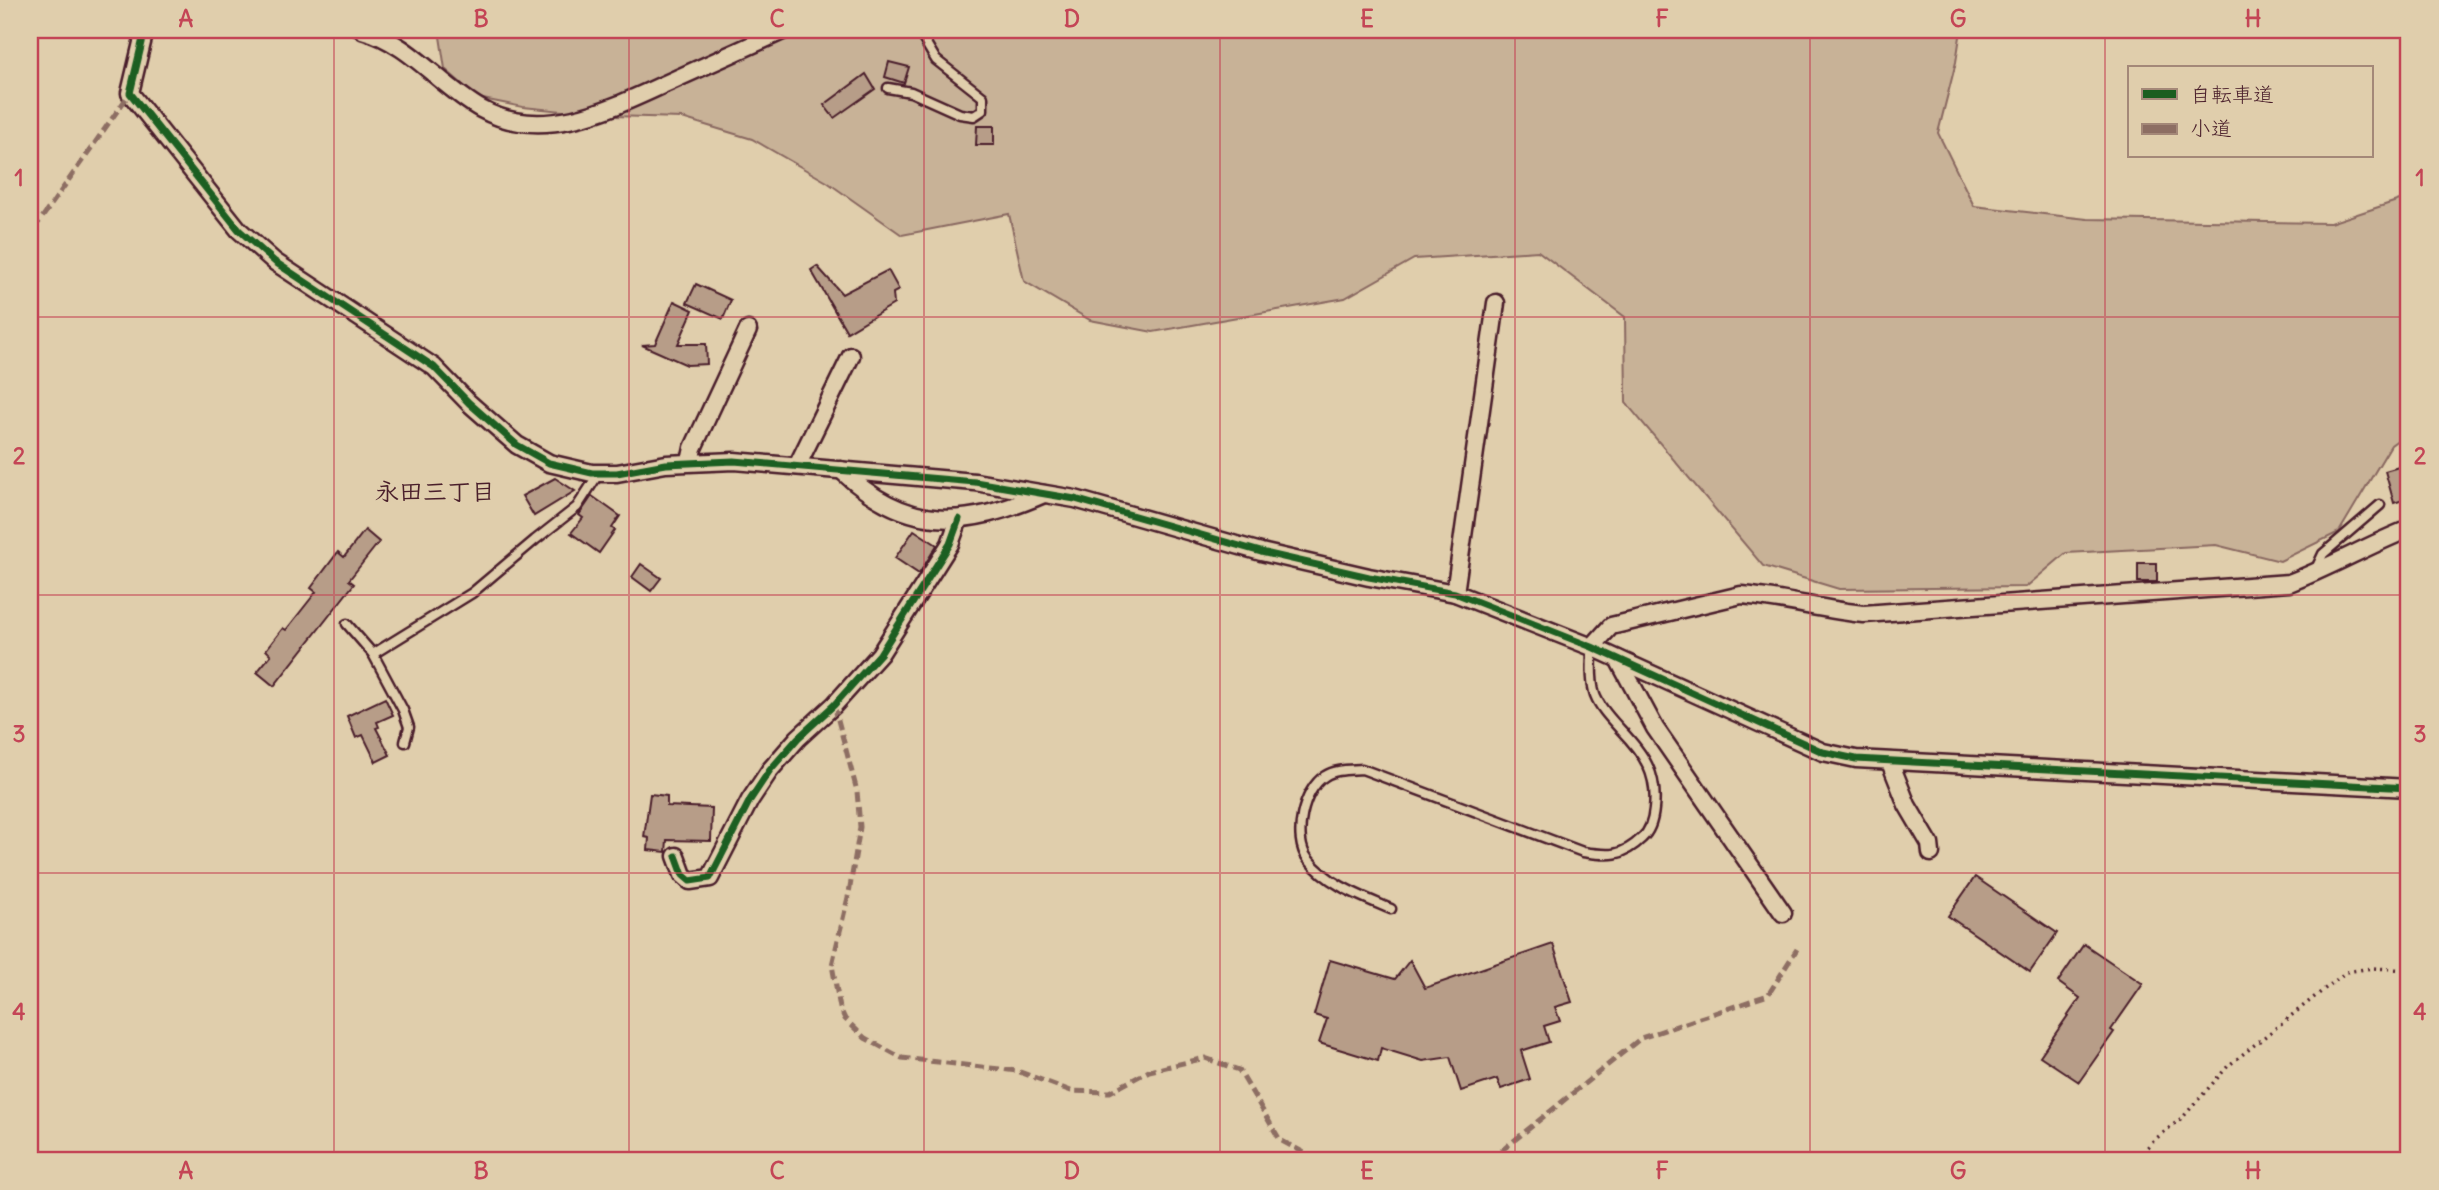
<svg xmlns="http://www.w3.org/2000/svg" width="2439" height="1190" viewBox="0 0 2439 1190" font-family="Delius,'Klee One',sans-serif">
<rect width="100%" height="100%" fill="#e0ceac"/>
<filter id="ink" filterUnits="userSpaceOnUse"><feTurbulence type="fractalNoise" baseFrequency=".0143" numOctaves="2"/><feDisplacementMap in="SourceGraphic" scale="14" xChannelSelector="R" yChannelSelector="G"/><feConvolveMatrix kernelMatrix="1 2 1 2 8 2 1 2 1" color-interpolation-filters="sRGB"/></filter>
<g filter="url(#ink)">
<path fill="#c8b297" stroke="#896861" stroke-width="2" d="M439,30H1961L1956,62L1938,133L1974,206L2087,219L2330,223L2409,197V432L2391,445L2339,532L2280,561L2216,545L2066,553L2026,587L1839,589L1763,566L1626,403L1625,317L1538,251L1414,259L1345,298L1153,332L1090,320L1024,281L1009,214L902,235L827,182L752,139L682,118L612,116L523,107L478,98L445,69Z"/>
<g fill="#b79d88" stroke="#4a1f2b" stroke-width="2">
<path d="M889,62L909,67L904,83L885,77Z"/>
<path d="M866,74L875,89L834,118L824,105Z"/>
<path d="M977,126H994V145H976Z"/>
<path d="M817,266L842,294L888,270L899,290L893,293L894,304L847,332L811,270Z"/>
<path d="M696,284L731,300L723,319L687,303Z"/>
<path d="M674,301L693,310L678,344H706L707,364L687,365L642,345L655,344Z"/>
<path d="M2409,464V498L2394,503L2385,471Z"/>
<path d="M555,478L575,491L534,516L522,496Z"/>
<path d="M592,496L620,516L612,528L615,530L599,553L571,533L583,518L579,515Z"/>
<path d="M365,530L379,542L349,580L354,584L274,686L257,672L271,655L266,650L283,628L286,630L316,592L311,588L338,552L344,557Z"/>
<path d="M914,530L937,545L919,574L895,558Z"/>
<rect x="2138" y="563" width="19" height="19"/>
<path d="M641,564L661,578L651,591L632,577Z"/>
<path d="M385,698L393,715L377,722L379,727L376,728L390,755L376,762L363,735L356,738L347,716Z"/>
<path d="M650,794L667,796V806L712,808L711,841L667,840L666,852L648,850L649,838L644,837Z"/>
<path d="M1975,877L2057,933L2030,972L1948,916Z"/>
<path d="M1553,944L1572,1002L1555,1007L1560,1021L1544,1026L1549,1042L1521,1051L1530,1079L1501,1089L1497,1079L1461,1091L1450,1057L1423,1061L1381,1048L1378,1061L1319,1043L1327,1019L1314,1015L1330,960L1395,979L1410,960L1425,988Z"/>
<path d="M2084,944L2143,984L2111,1030L2114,1032L2079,1082L2040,1056L2080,998L2058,982Z"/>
</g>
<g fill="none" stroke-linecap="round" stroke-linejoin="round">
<g stroke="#4a1f2b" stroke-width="13">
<g id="lane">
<path d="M888,88L911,92L960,114L974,116L983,110V97L936,60L918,30"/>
<path d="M2315,571L2323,554L2380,505"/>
<path d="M347,624L373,654L403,710L409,727L405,742"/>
<path d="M373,654L472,593L535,540L577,507L599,473"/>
<path d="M1391,909C1363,897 1328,885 1308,859C1292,839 1303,789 1325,776C1335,769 1350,770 1362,769L1583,852C1610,856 1622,857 1642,838C1650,831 1653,820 1654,809C1658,774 1644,754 1620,729C1611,719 1600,708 1595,695C1590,680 1592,662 1592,647"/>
</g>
</g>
<g stroke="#4a1f2b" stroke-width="21">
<g id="street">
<path d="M145,30L130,93L239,230L275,262L434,367L469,403L517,445L549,463L592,473H617L666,464L734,461L975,482L1075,499L1261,552L1369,577L1455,593L1592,647L1823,752L1856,759L2409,788"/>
<path d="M362,30C409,42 440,86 481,109C546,145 618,105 678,78C714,62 749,46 785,30"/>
<path d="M690,462L693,448L748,330"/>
<path d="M797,466L851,356"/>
<path d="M841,470C907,533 965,528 1044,494"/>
<path d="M1455,593L1496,303"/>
<path d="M1592,647L1611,626L1741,595C1782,598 1823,610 1864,614L2289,583C2331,567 2368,545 2409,529"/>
<path d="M1618,659L1655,728L1783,913"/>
<path d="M1890,762L1907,805L1930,844L1931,853"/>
<path d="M676,856L683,875L690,881L710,878L750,800L770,770L798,738L834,705L880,654L950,544L959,519"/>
</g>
</g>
<path stroke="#4a1f2b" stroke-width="3.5" stroke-dasharray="2 5" stroke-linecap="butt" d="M2142,1160L2146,1149L2153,1141L2183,1117L2228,1066L2346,972L2372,968L2409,970"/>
<use href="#lane" stroke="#e0ceac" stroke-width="8"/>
<use href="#street" stroke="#e0ceac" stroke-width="16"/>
<g stroke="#8d6e63" stroke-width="5" stroke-dasharray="10 5" stroke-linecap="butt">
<path d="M30,223L39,222L130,93"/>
<path d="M834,705L857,791L860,827L849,893L832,965L840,1008L845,1019L865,1038L902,1058L1017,1071L1071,1091L1110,1092L1149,1071L1205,1058L1239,1070L1280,1140L1318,1160"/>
<path d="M1490,1160L1641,1038L1768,995L1797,949"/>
</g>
<g stroke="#e0ceac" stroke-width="11">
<g id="cycleway">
<path d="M145,30L130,93L239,230L275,262L434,367L469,403L517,445L549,463L592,473H617L666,464L734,461L975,482L1075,499L1261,552L1369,577L1455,593L1592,647L1823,752L1856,759L2409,788"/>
<path d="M676,856L683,875L690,881L710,878L750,800L770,770L798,738L834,705L880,654L950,544L959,519"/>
</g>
</g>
<use href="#cycleway" stroke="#1b5e20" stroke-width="7"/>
</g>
</g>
<path fill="none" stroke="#c44556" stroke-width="2" stroke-opacity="0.55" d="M334,30V1160M629,30V1160M924,30V1160M1220,30V1160M1515,30V1160M1810,30V1160M2105,30V1160M30,317H2409M30,595H2409M30,873H2409"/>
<g text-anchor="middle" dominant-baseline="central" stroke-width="5" stroke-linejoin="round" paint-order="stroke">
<g font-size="24" font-weight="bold" fill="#4a1f2b" stroke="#e0ceac">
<text x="435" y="491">永田三丁目</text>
</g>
</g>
<rect width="2439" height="1190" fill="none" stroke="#e0ceac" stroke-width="77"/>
<rect x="2128" y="66" width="245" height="91" fill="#e0ceac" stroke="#a48878" stroke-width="2"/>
<rect x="2142" y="89" width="35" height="10" fill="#1b5e20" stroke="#a48878" stroke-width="2"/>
<text x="2190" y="102" font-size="21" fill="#4a1f2b">自転車道</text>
<rect x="2142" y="124" width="35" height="10" fill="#8d6e63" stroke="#a48878" stroke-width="2"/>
<text x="2190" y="136" font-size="21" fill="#4a1f2b">小道</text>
<rect x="38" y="38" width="2362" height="1114" fill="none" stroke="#c44556" stroke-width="2.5"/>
<g font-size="23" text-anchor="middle" font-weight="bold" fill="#c44556">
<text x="186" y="27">A</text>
<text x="481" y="27">B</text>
<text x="777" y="27">C</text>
<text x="1072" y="27">D</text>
<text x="1367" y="27">E</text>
<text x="1662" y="27">F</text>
<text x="1958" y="27">G</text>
<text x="2253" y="27">H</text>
<text x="19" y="186">1</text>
<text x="2420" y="186">1</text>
<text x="19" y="464">2</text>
<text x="2420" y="464">2</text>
<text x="19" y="742">3</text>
<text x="2420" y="742">3</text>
<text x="19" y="1020">4</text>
<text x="2420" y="1020">4</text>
<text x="186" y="1179">A</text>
<text x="481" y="1179">B</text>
<text x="777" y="1179">C</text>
<text x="1072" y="1179">D</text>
<text x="1367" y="1179">E</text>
<text x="1662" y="1179">F</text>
<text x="1958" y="1179">G</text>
<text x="2253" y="1179">H</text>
</g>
</svg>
